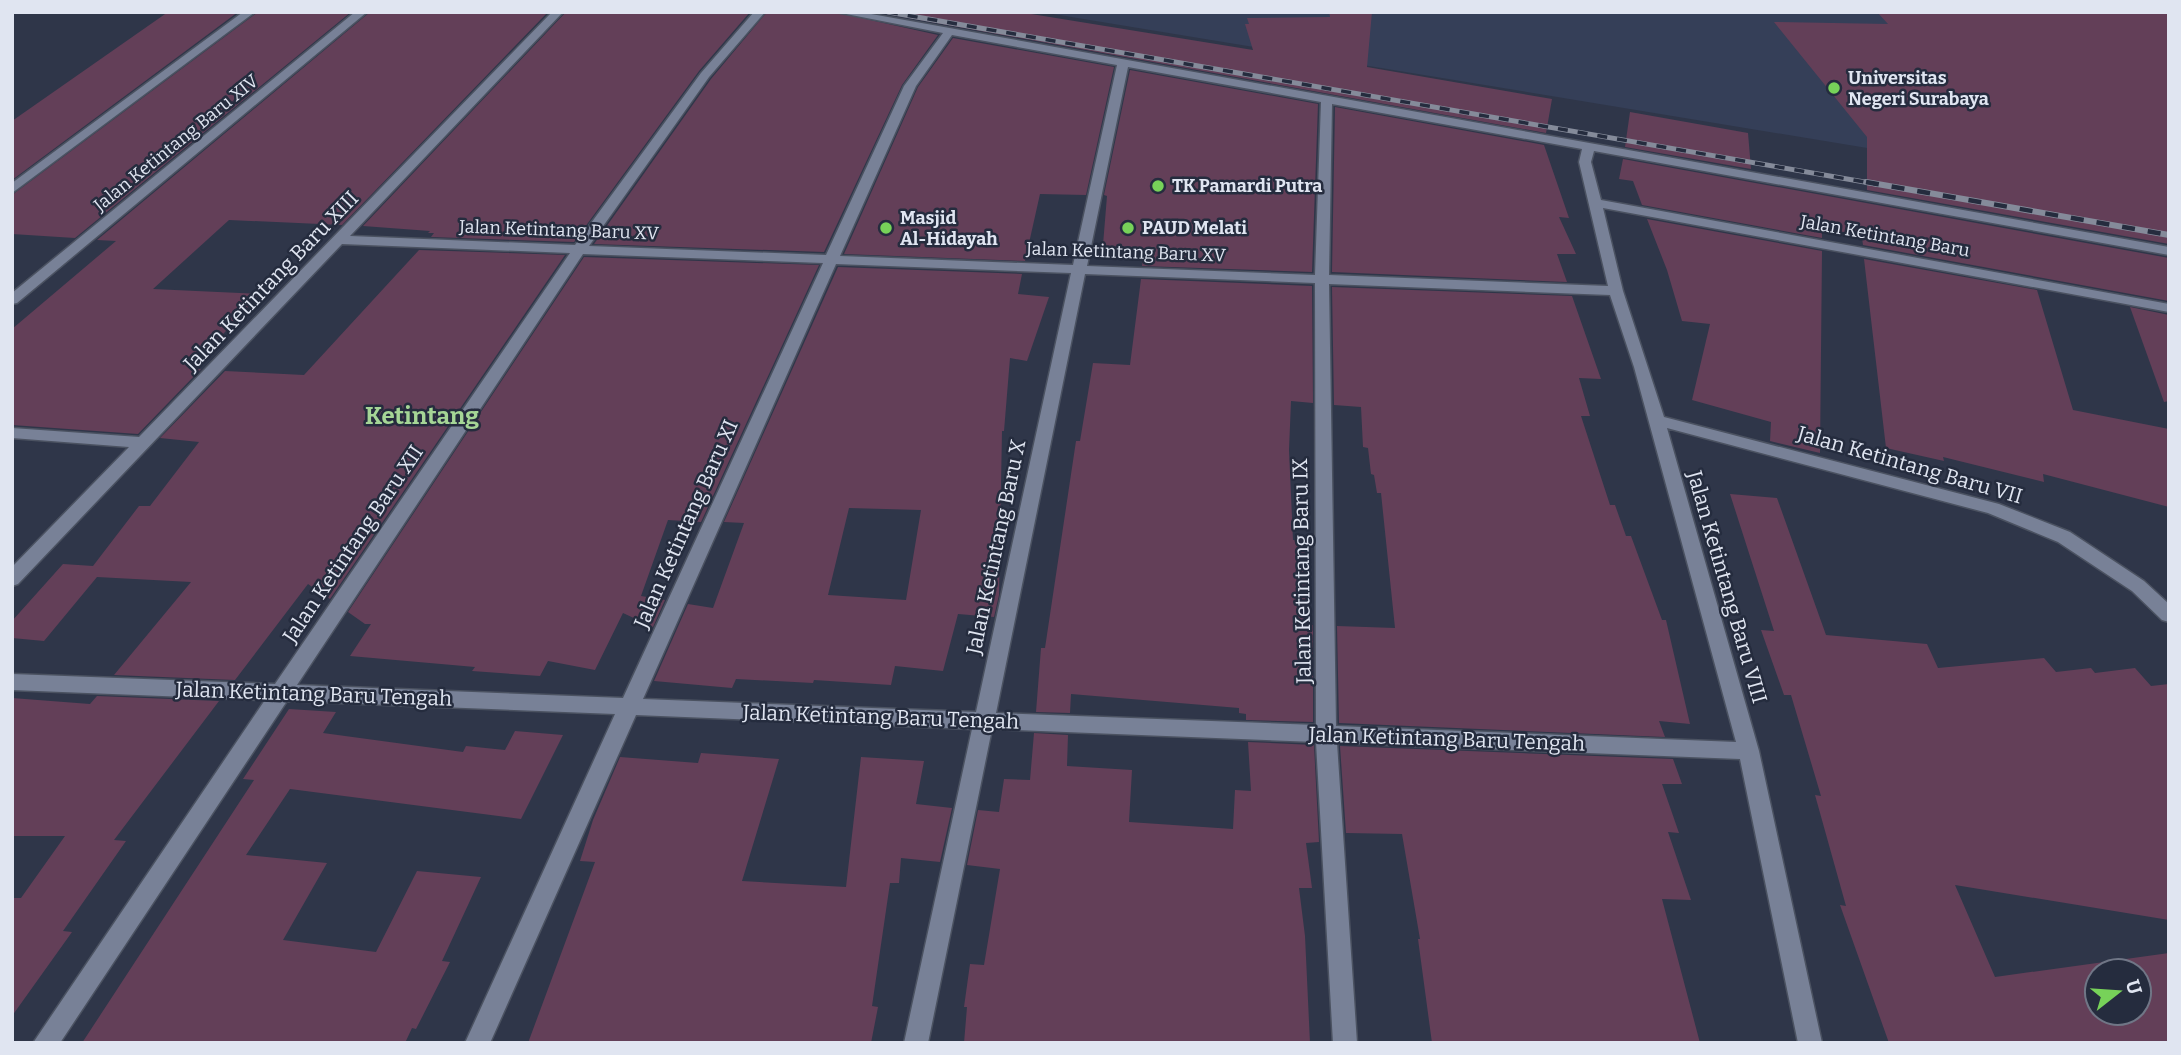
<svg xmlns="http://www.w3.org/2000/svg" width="2181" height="1055" viewBox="0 0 2181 1055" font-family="Bitter,serif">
<rect width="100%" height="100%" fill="#2f3649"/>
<path fill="#353f58" d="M1041,12H2169L1958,163Z"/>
<g fill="#633f58" fill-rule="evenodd">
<path d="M168,12H238L12,180V121Z"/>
<path d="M258,12H351L75,238L12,234V195Z"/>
<path d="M370,12H548L342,225L229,220L153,289L260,294L191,369H201L138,434L12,425V329L116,241L97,240Z"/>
<path d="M566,12H750L699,71L574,242L431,237L434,233H428L430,231L363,226Z"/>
<path d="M767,12H834L938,35L902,85L824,252L594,244L711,79Z"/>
<path d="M876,12H1019L1253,50L1245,24H1249L1247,18L1330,17L1329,12H1372L1367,67L1552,99L1546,133Z"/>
<path d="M1877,12H2169V244L1867,190V137L1774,22L1888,24Z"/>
<path d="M953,38L1114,67L1086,195L1040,194L1025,261L844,254L918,87Z"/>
<path d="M1130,70L1318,104L1312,272L1142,266L1143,258L1102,257L1107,196L1104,195Z"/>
<path d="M1335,107L1544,145L1569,218L1559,217L1576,254H1557L1567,282L1332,272Z"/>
<path d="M1630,112L1748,133L1751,169L1625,147Z"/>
<path d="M1623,159L2169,258V301L1863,245L1861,231L1822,233V238L1642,205L1633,181L1619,179Z"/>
<path d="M1647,219L1822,251L1820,453L1770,441L1771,422L1692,400L1710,324L1682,321L1667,270Z"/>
<path d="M419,250L565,255L330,599L308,584L235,680L114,675L191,582L97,577L44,641L12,638V621L63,564L93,566L139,506H150L199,442L160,438L225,371L304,375Z"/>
<path d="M584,257L819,265L701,522L668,520L641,596L665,600L653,627L623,613L595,670L548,661L540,676L472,671L475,667L350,656L371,624H365L348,612Z"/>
<path d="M1864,259L2037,290L2073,410L2169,429V507L2043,474L2044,482L1943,457L1944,461L1886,448Z"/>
<path d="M838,267L1022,274L1018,294L1049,297L1027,361L1010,358L1004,431H1002L999,595L994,617L958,614L943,671L895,666L891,685L814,680L813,683L736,679L732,688L654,681L688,604L713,608L744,523L724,522ZM849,508L921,510L906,600L828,595Z"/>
<path d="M1141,279L1312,286L1313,403L1291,401L1289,450L1293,540L1304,541L1308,625H1313V722L1246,720V714L1239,713V708L1071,694L1070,713L1036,712L1041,648H1045L1076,441H1080L1093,363L1130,365Z"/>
<path d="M1332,287L1572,296L1601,379L1579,378L1590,416H1581L1610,505H1615L1626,536H1631L1662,620H1666L1690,724L1659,721L1665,737L1339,723L1337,626L1395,628L1381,493H1377L1374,475L1371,474L1368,448L1363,447L1361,407L1334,405Z"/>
<path d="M2130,307L2169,315V401L2164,402Z"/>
<path d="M1730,494L1777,498L1826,635L1927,644L1938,668L2044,658L2056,672L2091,668L2095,673L2135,668L2151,686L2169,684V920L1955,885L1995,977L2169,953V1043H1889L1840,905L1846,906L1815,795L1821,796L1791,695H1784L1761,630L1774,631ZM2097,971H2139V1013H2097Z"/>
<path d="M97,696L219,701L114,840L126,841L63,931L72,932L12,1016V898H21L65,836H12V698L90,704Z"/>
<path d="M289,709L336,712L323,733L463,752L466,746L505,750L515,731L563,735L521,819L290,789L246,855L327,863L283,940L376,952L417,871L481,877L442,961L450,962L416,1029L412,1028L405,1043H82L254,780L243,779Z"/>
<path d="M1034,733L1068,735L1067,766L1132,770L1129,822L1233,829L1235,790L1251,791L1248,742L1314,745L1319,842L1306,843L1312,888H1299L1305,936L1310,1043H964L967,1007H964L970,964L984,965L1000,869L967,865L978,810L999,812L1004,779L1030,780Z"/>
<path d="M1340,746L1673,759L1682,784H1662L1679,833L1668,832L1691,900L1662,899L1700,1043H1432L1418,939H1420L1402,834L1346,833Z"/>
<path d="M701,753L779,759L742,881L846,887L861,757L924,761L916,804L952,808L940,862L901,858L899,883H890L872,1006L878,1007L871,1043H528L595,862L580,861L593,820L620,757L698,763Z"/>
</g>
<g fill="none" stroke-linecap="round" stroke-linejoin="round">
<g stroke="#4b5261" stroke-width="3">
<g id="minor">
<path d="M243,12H255L12,193V183Z"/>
<path d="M355,12H367L17,303L12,304V293Z"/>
<path d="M552,12H563L350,236L575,245L701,73L754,12H765L709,77L589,246L826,255L904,86L943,33L836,12H860L2169,247V255L1594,151L1591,162L1601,200L2169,304V312L1603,208L1623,291L1664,417L1999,504L2070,532L2144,581L2169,604V622L2162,620L2132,591L2058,542L1988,513L1667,428L1759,751L1822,1043H1798L1740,759L1337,743L1357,1043H1333L1316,742L992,729L928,1043H904L972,729L636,715L490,1043H465L615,714L287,701L60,1043H33L265,700L12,690V674L275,684L570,253L342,244L18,584L12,586V567L129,447L12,438V428L139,437ZM952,35L1117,65L1073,265L840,256L916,86ZM1128,67L1321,102L1315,275L1087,266ZM1332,104L1582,149L1579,162L1608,286L1329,275ZM583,254L823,263L623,698L297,685ZM836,264L1071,273L976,712L643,699ZM1085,274L1315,283L1316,725L996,713ZM1329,284L1610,295L1634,367L1736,742L1336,726Z"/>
</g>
</g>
<use href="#minor" fill="#788197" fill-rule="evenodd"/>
<g stroke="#858b9a" stroke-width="5">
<path id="rail-far1" d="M888,12L1876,184"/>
</g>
<g stroke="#858b9a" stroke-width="6">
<path id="rail" d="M1866,182L2169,235"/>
</g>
<use href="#rail-far1" stroke="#252c3e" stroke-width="3.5" stroke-dasharray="10" stroke-linecap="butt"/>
<use href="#rail" stroke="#252c3e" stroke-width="4.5" stroke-dasharray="13" stroke-linecap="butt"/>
</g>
<g fill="#77d259" stroke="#252c3e" stroke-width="2.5">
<circle cx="1834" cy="88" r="7"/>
<circle cx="1158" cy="186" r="7"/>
<circle cx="886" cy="228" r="7"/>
<circle cx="1128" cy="228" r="7"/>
</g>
<g text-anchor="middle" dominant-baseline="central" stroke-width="5" stroke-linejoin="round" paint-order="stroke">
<g font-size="18" font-weight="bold" fill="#e0e5f1" stroke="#252c3e" text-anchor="start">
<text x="1848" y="78">Universitas<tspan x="1848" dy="21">Negeri Surabaya</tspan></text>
<text x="1172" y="186">TK Pamardi Putra</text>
<text x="900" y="218">Masjid<tspan x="900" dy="21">Al-Hidayah</tspan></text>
<text x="1142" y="228">PAUD Melati</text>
</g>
<g font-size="18" fill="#e0e5f1" stroke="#252c3e">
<text transform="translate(176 143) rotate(-39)">Jalan Ketintang Baru XIV</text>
<text transform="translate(559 230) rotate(2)">Jalan Ketintang Baru XV</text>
<text transform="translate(1885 236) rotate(10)">Jalan Ketintang Baru</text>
<text transform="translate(1126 252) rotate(2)">Jalan Ketintang Baru XV</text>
</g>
<g font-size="21" fill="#e0e5f1" stroke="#252c3e">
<text transform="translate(271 281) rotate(-46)">Jalan Ketintang Baru XIII</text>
<text transform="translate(1910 465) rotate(16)">Jalan Ketintang Baru VII</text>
<text transform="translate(686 524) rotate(-66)">Jalan Ketintang Baru XI</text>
<text transform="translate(353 544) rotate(-56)">Jalan Ketintang Baru XII</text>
<text transform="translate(996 547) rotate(-78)">Jalan Ketintang Baru X</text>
<text transform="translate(1302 571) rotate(-91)">Jalan Ketintang Baru IX</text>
<text transform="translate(1727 587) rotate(74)">Jalan Ketintang Baru VIII</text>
<text transform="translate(314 694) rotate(2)">Jalan Ketintang Baru Tengah</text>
<text transform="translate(881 717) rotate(2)">Jalan Ketintang Baru Tengah</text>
<text transform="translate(1447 739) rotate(2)">Jalan Ketintang Baru Tengah</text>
</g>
<g font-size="24" font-weight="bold" fill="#a5d696" stroke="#252c3e">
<text x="422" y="416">Ketintang</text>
</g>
</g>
<rect width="2181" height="1055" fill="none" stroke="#e0e5f1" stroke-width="28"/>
<g transform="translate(2118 992) rotate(73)"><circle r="33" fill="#252c3e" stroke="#707686" stroke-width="2"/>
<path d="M0-5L12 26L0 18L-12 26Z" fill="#77d259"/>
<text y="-10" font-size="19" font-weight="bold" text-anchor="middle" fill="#e0e5f1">U</text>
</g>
</svg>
